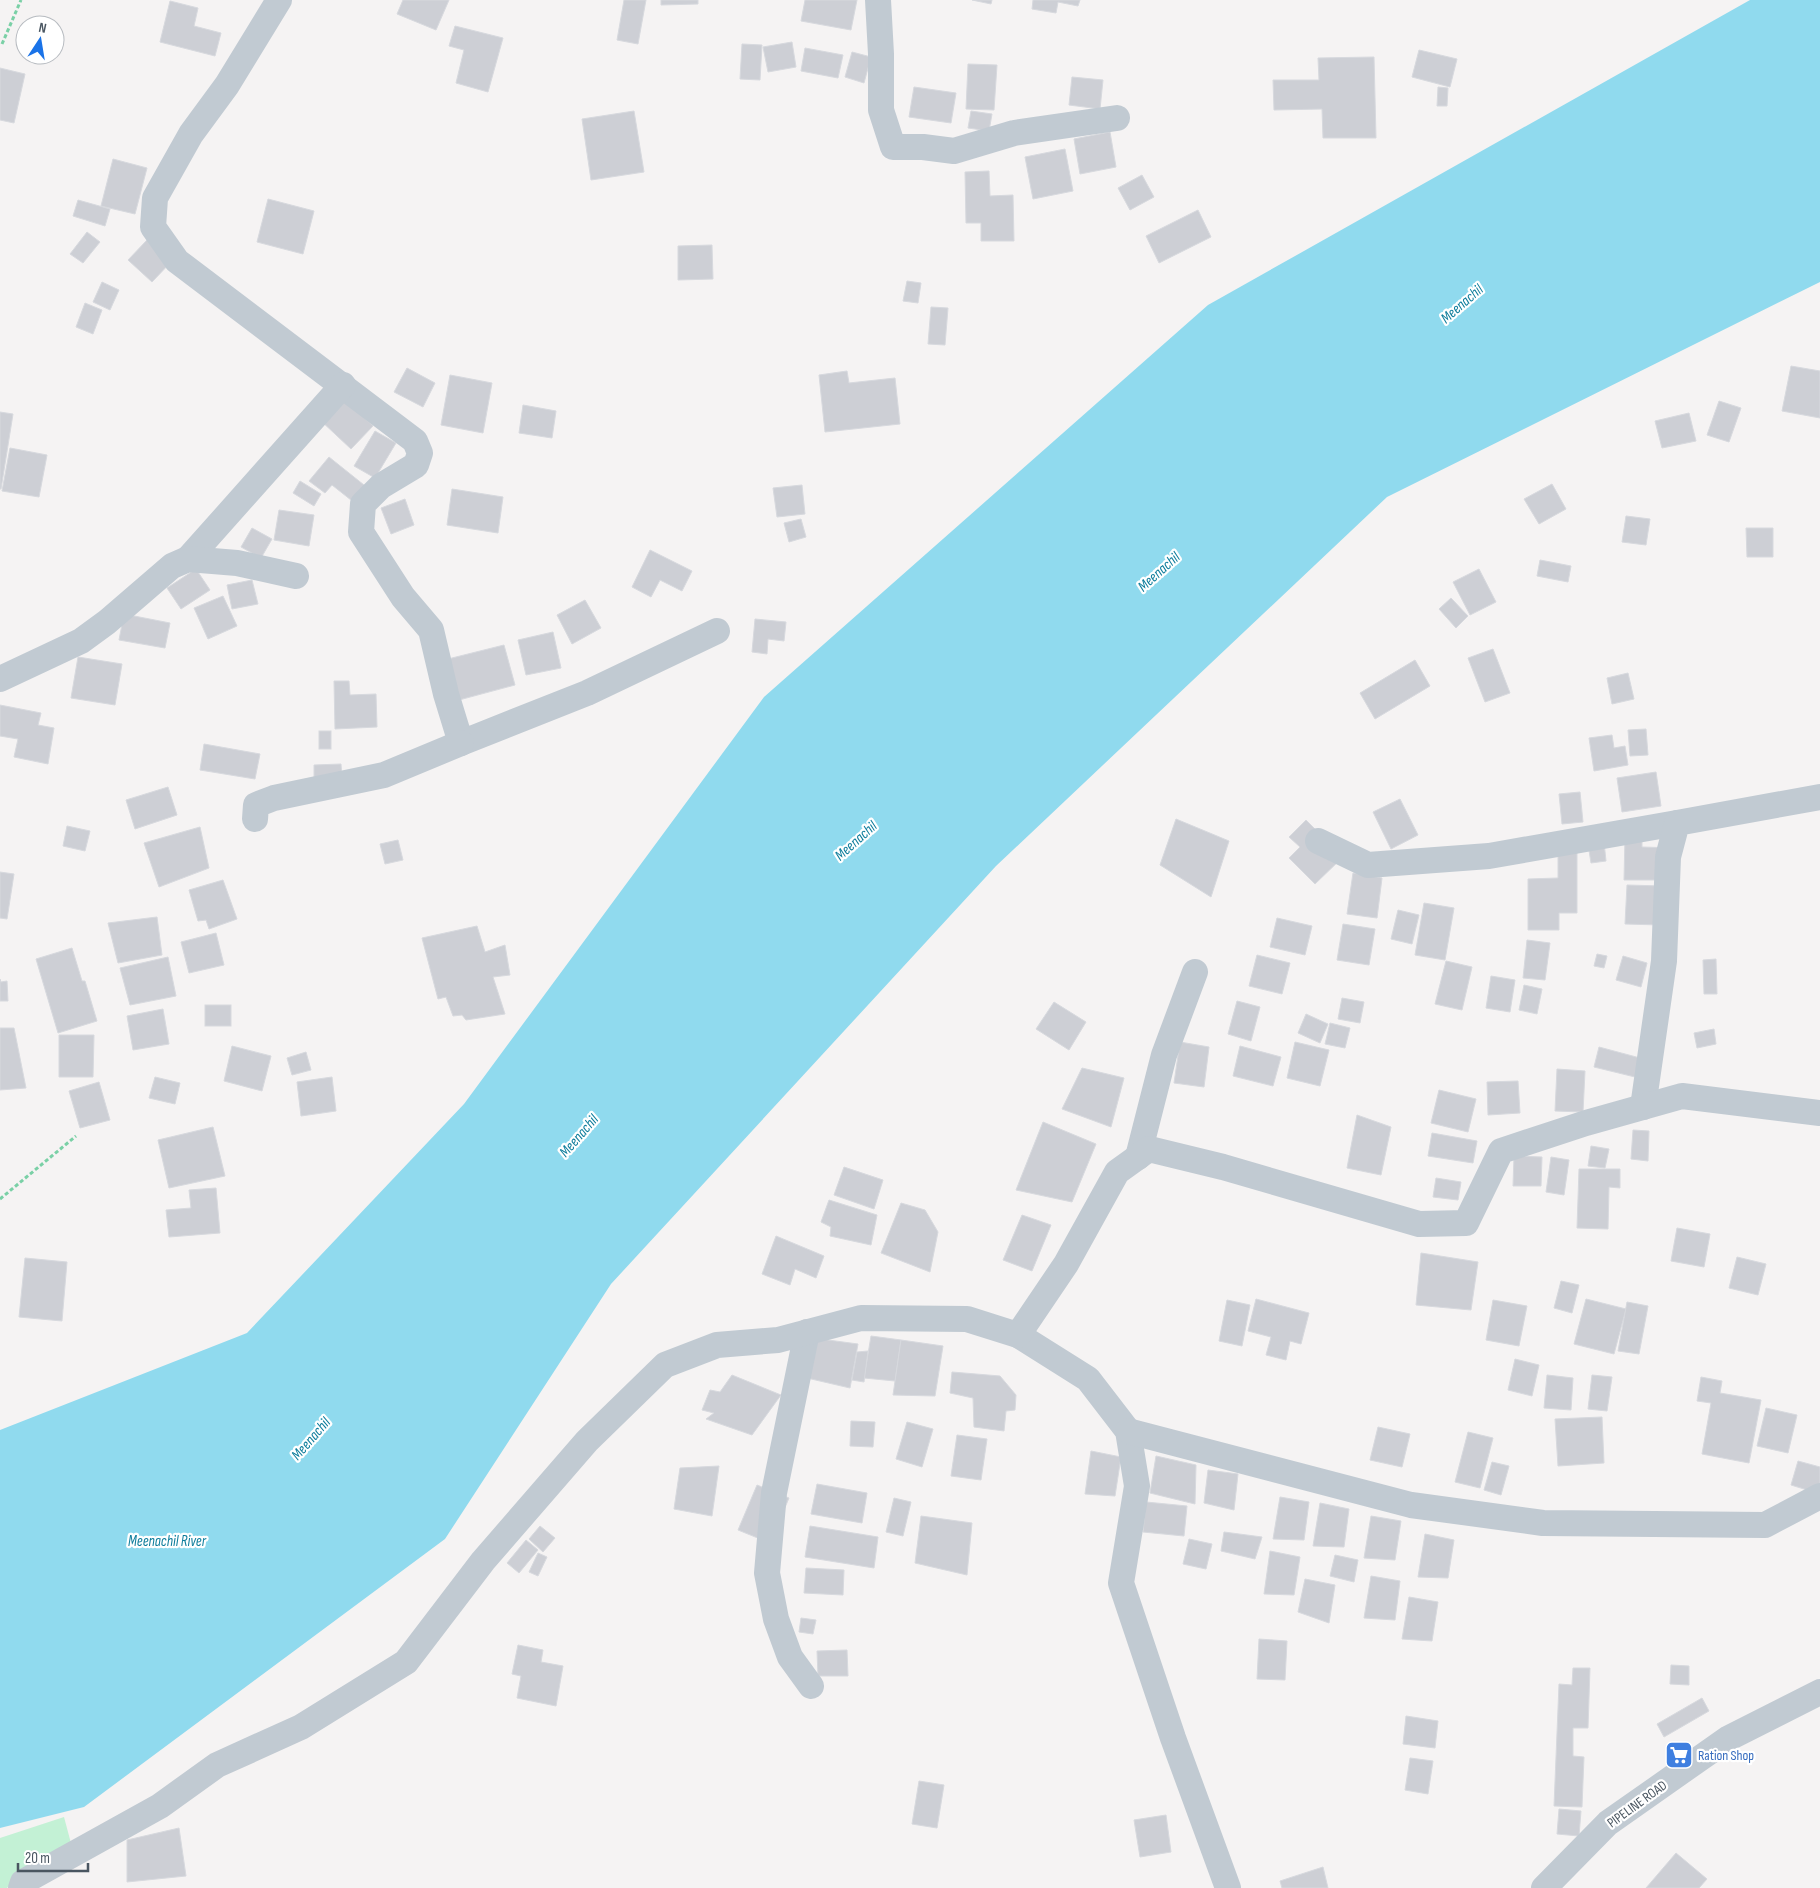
<svg xmlns="http://www.w3.org/2000/svg" width="1820" height="1888" viewBox="0 0 1820 1888" font-family="'Sofia Sans Condensed',sans-serif">
<rect width="100%" height="100%" fill="#f5f3f3"/>
<path fill="#c3f1d5" d="M64,1817L72,1847L21,1872L7,1888H0V1838Z"/>
<path fill="#90daee" d="M1750,0H1820V282L1387,497L996,866L611,1284L445,1539L84,1807L0,1828V1430L247,1333L464,1104L764,697L1208,305Z"/>
<g fill="#cdcfd5" stroke="#d7d9de">
<path d="M403,0H449L436,30L397,14Z"/>
<path d="M624,0H646L638,44L617,40Z"/>
<path d="M661,0H698V4L661,5Z"/>
<path d="M805,0H857L851,30L801,21Z"/>
<path d="M972,0H992L991,4Z"/>
<path d="M1033,0H1080L1078,6L1058,2L1056,13L1032,9Z"/>
<path d="M170,1L198,8L194,26L221,33L215,56L160,42Z"/>
<path d="M455,26L503,38L488,92L456,83L464,50L449,46Z"/>
<path d="M792,42L796,67L768,72L763,47Z"/>
<path d="M742,44L762,45L760,80L740,79Z"/>
<path d="M805,48L843,55L838,78L801,71Z"/>
<path d="M1419,50L1457,59L1450,87L1412,77Z"/>
<path d="M852,52L871,57L864,83L845,77Z"/>
<path d="M1374,57L1376,138H1323L1322,109L1274,110L1273,80H1319L1318,58Z"/>
<path d="M968,64L997,65L994,110L966,109Z"/>
<path d="M0,68L25,74L14,123L0,120Z"/>
<path d="M1072,77L1103,80L1100,109L1069,105Z"/>
<path d="M914,87L956,93L951,123L909,117Z"/>
<path d="M1438,87L1448,88L1447,106H1437Z"/>
<path d="M634,111L644,172L591,180L582,119Z"/>
<path d="M971,111L992,114L989,131L968,128Z"/>
<path d="M1110,132L1116,167L1080,174L1074,139Z"/>
<path d="M1065,149L1073,191L1033,199L1025,157Z"/>
<path d="M113,159L147,168L135,214L101,206Z"/>
<path d="M989,171L990,196L1013,195L1014,241H981V223H966L965,172Z"/>
<path d="M1142,175L1154,197L1130,210L1118,188Z"/>
<path d="M268,199L314,211L303,254L257,242Z"/>
<path d="M78,200L110,209L105,226L73,216Z"/>
<path d="M1198,210L1211,237L1159,263L1146,236Z"/>
<path d="M87,232L100,242L83,263L70,254Z"/>
<path d="M147,240L171,262L152,282L128,260Z"/>
<path d="M712,245L713,279L678,280V246Z"/>
<path d="M907,281L921,283L918,303L903,301Z"/>
<path d="M102,282L119,290L110,310L93,302Z"/>
<path d="M85,303L102,310L93,334L76,327Z"/>
<path d="M931,307L948,308L945,345L928,344Z"/>
<path d="M1791,366L1820,371V418L1782,411Z"/>
<path d="M407,368L435,383L423,407L394,392Z"/>
<path d="M847,371L849,383L895,378L900,424L825,432L819,375Z"/>
<path d="M450,375L492,383L483,433L441,425Z"/>
<path d="M341,396L373,426L351,449L319,419Z"/>
<path d="M1719,401L1741,408L1729,442L1707,435Z"/>
<path d="M523,405L556,411L552,438L519,433Z"/>
<path d="M0,412L13,414L1,489H0Z"/>
<path d="M1689,413L1696,441L1662,448L1655,421Z"/>
<path d="M375,431L396,443L375,478L354,466Z"/>
<path d="M10,448L47,455L39,497L2,491Z"/>
<path d="M329,457L369,489L356,504L332,485L325,493L309,481Z"/>
<path d="M300,481L321,494L314,506L293,493Z"/>
<path d="M1552,484L1566,509L1539,524L1524,499Z"/>
<path d="M802,485L805,514L777,517L773,488Z"/>
<path d="M452,489L503,497L498,533L447,525Z"/>
<path d="M405,499L414,525L391,534L381,508Z"/>
<path d="M279,510L314,515L309,546L274,540Z"/>
<path d="M1626,516L1650,519L1646,545L1622,542Z"/>
<path d="M801,519L806,537L789,542L784,523Z"/>
<path d="M252,528L272,539L261,558L241,547Z"/>
<path d="M1746,528H1773V557H1747Z"/>
<path d="M650,550L692,571L682,591L660,580L651,597L632,587Z"/>
<path d="M1540,560L1571,566L1568,582L1537,576Z"/>
<path d="M196,569L210,590L181,609L167,588Z"/>
<path d="M1479,569L1496,602L1470,615L1453,582Z"/>
<path d="M252,580L258,604L232,609L227,585Z"/>
<path d="M223,596L237,626L208,639L194,608Z"/>
<path d="M1451,598L1468,616L1456,628L1439,609Z"/>
<path d="M585,600L601,628L572,644L557,615Z"/>
<path d="M124,614L170,623L165,648L119,640Z"/>
<path d="M755,619L786,622L784,641L768,639L767,654L752,652Z"/>
<path d="M553,632L561,668L526,675L518,640Z"/>
<path d="M504,645L515,685L459,700L448,659Z"/>
<path d="M1493,649L1510,693L1485,702L1468,658Z"/>
<path d="M78,657L122,664L115,705L71,698Z"/>
<path d="M1415,660L1430,686L1375,719L1360,693Z"/>
<path d="M1628,673L1634,699L1612,704L1607,678Z"/>
<path d="M334,681H349L350,695L376,694L377,727L335,729Z"/>
<path d="M0,705L41,713L38,725L54,728L48,764L14,757L18,739L0,736Z"/>
<path d="M1646,729L1648,755L1630,756L1628,730Z"/>
<rect x="319" y="731" width="12" height="18"/>
<path d="M1612,735L1614,748L1625,746L1628,765L1594,771L1589,738Z"/>
<path d="M204,744L260,754L255,779L200,770Z"/>
<path d="M341,764L342,778L314,779V765Z"/>
<path d="M1656,772L1661,806L1622,812L1617,778Z"/>
<path d="M168,787L177,815L135,829L126,800Z"/>
<path d="M1580,792L1583,822L1562,824L1559,794Z"/>
<path d="M1400,799L1418,835L1391,849L1373,812Z"/>
<path d="M1176,819L1229,841L1211,897L1160,865Z"/>
<path d="M1306,820L1343,857L1315,884L1289,858L1300,847L1289,837Z"/>
<path d="M67,826L90,831L85,851L63,846Z"/>
<path d="M200,827L209,868L159,887L144,843Z"/>
<path d="M1625,836H1642V847L1675,848L1657,880H1624Z"/>
<path d="M398,840L403,860L385,864L380,844Z"/>
<path d="M1604,842L1606,861L1591,863L1588,844Z"/>
<path d="M1558,846H1577V913H1559V930H1528V879L1558,878Z"/>
<path d="M0,872L14,874L7,919L0,918Z"/>
<path d="M1353,873L1382,878L1377,918L1347,914Z"/>
<path d="M223,880L237,919L209,929L206,920L198,921L189,890Z"/>
<path d="M1627,885L1662,886L1661,925L1625,924Z"/>
<path d="M1424,903L1454,908L1445,960L1415,955Z"/>
<path d="M1398,910L1419,915L1412,944L1391,939Z"/>
<path d="M157,917L162,955L118,963L108,923Z"/>
<path d="M1277,918L1312,926L1305,955L1270,947Z"/>
<path d="M1343,924L1375,929L1369,965L1337,960Z"/>
<path d="M477,926L485,952L505,945L510,975L493,977L505,1014L466,1020L462,1015L453,1016L446,997L438,999L422,938Z"/>
<path d="M216,933L224,965L189,973L181,942Z"/>
<path d="M1527,940L1550,943L1545,980L1523,978Z"/>
<path d="M72,948L82,981H85L97,1021L58,1033L36,959Z"/>
<path d="M1597,954L1607,956L1604,968L1594,966Z"/>
<path d="M1257,955L1290,963L1282,994L1249,986Z"/>
<path d="M1623,956L1647,963L1641,987L1616,980Z"/>
<path d="M168,957L176,996L130,1005L120,968Z"/>
<path d="M1716,959L1717,994H1704L1703,960Z"/>
<path d="M1446,961L1472,967L1462,1010L1435,1004Z"/>
<path d="M1491,976L1515,980L1510,1012L1486,1008Z"/>
<path d="M0,979L1,982L7,981L8,1001H0Z"/>
<path d="M1524,985L1542,989L1537,1014L1519,1010Z"/>
<path d="M1342,998L1364,1002L1360,1023L1338,1019Z"/>
<path d="M1237,1001L1260,1007L1251,1041L1228,1034Z"/>
<path d="M1054,1002L1086,1022L1069,1050L1036,1029Z"/>
<rect x="205" y="1005" width="26" height="21"/>
<path d="M163,1009L169,1044L133,1050L127,1016Z"/>
<path d="M1306,1014L1328,1024L1320,1043L1298,1033Z"/>
<path d="M1330,1023L1350,1028L1345,1048L1325,1044Z"/>
<path d="M0,1028H14L26,1088L0,1090Z"/>
<path d="M1714,1029L1716,1044L1697,1048L1694,1033Z"/>
<path d="M59,1035H94L93,1077H59Z"/>
<path d="M1180,1042L1209,1047L1204,1087L1174,1083Z"/>
<path d="M1295,1042L1329,1050L1320,1086L1287,1078Z"/>
<path d="M232,1046L271,1056L262,1091L224,1081Z"/>
<path d="M1240,1046L1281,1057L1273,1086L1233,1076Z"/>
<path d="M1599,1047L1640,1058L1635,1077L1594,1067Z"/>
<path d="M306,1052L311,1070L292,1075L287,1058Z"/>
<path d="M1082,1068L1124,1078L1111,1127L1062,1109Z"/>
<path d="M1557,1069L1585,1071L1583,1112L1555,1111Z"/>
<path d="M155,1077L180,1083L175,1104L149,1098Z"/>
<path d="M332,1077L336,1111L301,1116L297,1082Z"/>
<path d="M1518,1081L1520,1113L1488,1115L1487,1082Z"/>
<path d="M99,1082L110,1120L80,1128L69,1091Z"/>
<path d="M1439,1090L1476,1099L1468,1132L1431,1123Z"/>
<path d="M1357,1115L1391,1127L1381,1175L1347,1168Z"/>
<path d="M1043,1122L1096,1144L1072,1202L1016,1190Z"/>
<path d="M213,1127L225,1176L169,1188L158,1140Z"/>
<path d="M1633,1130L1649,1131L1648,1161L1631,1159Z"/>
<path d="M1432,1133L1477,1141L1473,1163L1428,1156Z"/>
<path d="M1591,1146L1609,1149L1605,1168L1588,1166Z"/>
<path d="M1514,1156L1542,1157L1541,1186H1513Z"/>
<path d="M1551,1157L1569,1160L1564,1195L1546,1192Z"/>
<path d="M844,1167L883,1180L874,1209L834,1195Z"/>
<path d="M1579,1169H1620V1188L1609,1187L1608,1229L1577,1228Z"/>
<path d="M1436,1178L1461,1182L1458,1200L1433,1197Z"/>
<path d="M216,1188L220,1233L169,1237L166,1210L191,1208L189,1190Z"/>
<path d="M829,1200L877,1215L871,1245L830,1236L831,1227L821,1222Z"/>
<path d="M901,1203L925,1210L938,1232L930,1272L881,1253Z"/>
<path d="M1022,1215L1051,1225L1032,1271L1003,1260Z"/>
<path d="M1677,1228L1710,1234L1704,1267L1671,1261Z"/>
<path d="M776,1236L824,1256L816,1278L795,1269L790,1285L762,1274Z"/>
<path d="M1421,1253L1478,1262L1471,1310L1416,1305Z"/>
<path d="M1737,1257L1766,1264L1758,1295L1729,1288Z"/>
<path d="M25,1258L67,1262L62,1321L19,1317Z"/>
<path d="M1561,1281L1579,1285L1572,1313L1554,1308Z"/>
<path d="M1256,1299L1309,1313L1301,1344L1290,1341L1286,1360L1266,1355L1271,1337L1248,1331Z"/>
<path d="M1586,1299L1626,1309L1614,1354L1574,1344Z"/>
<path d="M1227,1300L1250,1305L1242,1346L1219,1341Z"/>
<path d="M1493,1300L1527,1306L1519,1346L1486,1340Z"/>
<path d="M1627,1302L1648,1306L1639,1354L1618,1351Z"/>
<path d="M871,1336L901,1340L895,1381L864,1378Z"/>
<path d="M813,1338L858,1344L850,1388L807,1378Z"/>
<path d="M901,1340L943,1346L935,1396L893,1395Z"/>
<path d="M868,1351L864,1382L852,1380L857,1352Z"/>
<path d="M1515,1359L1539,1365L1532,1396L1508,1390Z"/>
<path d="M952,1372L1000,1376L1016,1395L1015,1410L1006,1411L1004,1431L974,1427L973,1398L950,1393Z"/>
<path d="M732,1375L781,1395L752,1435L706,1419L714,1413L702,1410L710,1390L720,1392Z"/>
<path d="M1547,1375L1573,1378L1571,1410L1544,1408Z"/>
<path d="M1592,1375L1612,1377L1607,1411L1588,1409Z"/>
<path d="M1701,1377L1722,1381L1720,1393L1761,1400L1749,1463L1702,1454L1711,1403L1697,1401Z"/>
<path d="M1766,1408L1797,1415L1788,1453L1757,1446Z"/>
<path d="M1602,1417L1604,1463L1558,1466L1555,1419Z"/>
<path d="M851,1421L875,1422L873,1447L850,1446Z"/>
<path d="M907,1422L933,1429L922,1467L896,1459Z"/>
<path d="M1378,1427L1410,1434L1402,1467L1370,1460Z"/>
<path d="M1468,1432L1493,1438L1480,1488L1455,1482Z"/>
<path d="M957,1435L987,1439L981,1480L951,1476Z"/>
<path d="M1091,1451L1121,1457L1115,1496L1085,1494Z"/>
<path d="M1156,1456L1196,1465L1195,1504L1150,1493Z"/>
<path d="M1798,1461L1820,1467V1494L1791,1485Z"/>
<path d="M1492,1462L1509,1466L1501,1495L1484,1490Z"/>
<path d="M719,1466L712,1516L674,1509L680,1468Z"/>
<path d="M1208,1470L1238,1474L1234,1510L1204,1503Z"/>
<path d="M817,1484L867,1493L862,1523L811,1514Z"/>
<path d="M757,1485L789,1498L770,1543L738,1530Z"/>
<path d="M1280,1497L1309,1502L1304,1540L1273,1539Z"/>
<path d="M894,1498L911,1502L903,1536L886,1532Z"/>
<path d="M1146,1502L1187,1506L1184,1536L1143,1532Z"/>
<path d="M1320,1503L1349,1509L1344,1547L1313,1546Z"/>
<path d="M921,1516L972,1523L967,1575L915,1563Z"/>
<path d="M1371,1516L1401,1521L1395,1560L1364,1558Z"/>
<path d="M540,1526L555,1538L543,1552L529,1539Z"/>
<path d="M810,1526L878,1537L874,1568L805,1557Z"/>
<path d="M1224,1532L1262,1537L1255,1559L1221,1551Z"/>
<path d="M1425,1534L1454,1540L1448,1578L1418,1577Z"/>
<path d="M1189,1539L1212,1544L1206,1569L1183,1564Z"/>
<path d="M526,1540L538,1550L519,1573L507,1563Z"/>
<path d="M1270,1551L1300,1557L1294,1595L1264,1594Z"/>
<path d="M538,1553L547,1557L538,1576L529,1572Z"/>
<path d="M1335,1555L1358,1560L1354,1582L1330,1576Z"/>
<path d="M806,1568L844,1570L843,1595L804,1593Z"/>
<path d="M1371,1576L1400,1581L1395,1620L1364,1618Z"/>
<path d="M1305,1579L1335,1585L1329,1623L1298,1612Z"/>
<path d="M1409,1597L1438,1602L1432,1641L1402,1639Z"/>
<path d="M801,1618L816,1620L813,1634L799,1632Z"/>
<path d="M1259,1639L1287,1641L1285,1680L1257,1679Z"/>
<path d="M518,1645L543,1650L541,1662L563,1666L556,1706L517,1698L521,1676L512,1674Z"/>
<path d="M847,1650L848,1676H818L817,1651Z"/>
<path d="M1671,1665L1689,1666V1685L1670,1684Z"/>
<path d="M1573,1668H1590L1588,1728H1573V1756L1584,1757L1582,1807L1554,1806L1559,1684L1572,1685Z"/>
<path d="M1702,1698L1709,1711L1664,1737L1657,1724Z"/>
<path d="M1406,1716L1438,1721L1435,1748L1403,1744Z"/>
<path d="M1410,1758L1433,1761L1428,1794L1405,1790Z"/>
<path d="M919,1781L944,1785L937,1828L912,1824Z"/>
<path d="M1559,1809L1581,1811L1579,1836L1557,1834Z"/>
<path d="M1166,1815L1171,1852L1140,1857L1134,1820Z"/>
<path d="M179,1828L186,1876L127,1882V1840Z"/>
<path d="M1676,1853L1707,1879L1699,1888H1646Z"/>
<path d="M1323,1867L1328,1888H1282L1280,1881Z"/>
</g>
<g fill="none" stroke-linecap="round" stroke-linejoin="round">
<g stroke="#7ad0a6" stroke-width="3" stroke-dasharray="4 2.5" stroke-linecap="butt">
<path d="M2,44L21,0"/>
<path d="M0,1199L76,1136"/>
</g>
<g stroke="#c1cad2" stroke-width="26">
<path d="M279,0L227,85L191,134L155,198L153,227L177,261L415,441L420,453L416,465L381,486L363,504L361,532L403,597L431,630L446,694L461,743L587,693L717,631"/>
<path d="M878,0L881,54V110L893,147H923L954,151L1014,133L1117,118"/>
<path d="M188,559L343,385"/>
<path d="M0,679L81,641L107,622L172,566L188,559L237,563L296,576"/>
<path d="M255,819L256,805L274,798L384,775L461,743"/>
<path d="M1318,841L1368,865L1489,856L1677,823"/>
<path d="M1643,1107L1664,961L1668,857L1677,823L1820,797"/>
<path d="M1138,1157L1164,1055L1195,972"/>
<path d="M807,1332L774,1493L767,1573L776,1619L790,1657L811,1686"/>
<path d="M1018,1335L1088,1379L1128,1431L1137,1486L1121,1583L1173,1738L1228,1888"/>
<path d="M1128,1431L1411,1505L1543,1523L1765,1525L1820,1496"/>
<path d="M21,1888L23,1882L160,1806L217,1765L301,1727L406,1662L483,1561L587,1441L665,1365L717,1345L778,1340L861,1318L967,1319L1018,1335L1066,1264L1117,1172L1149,1149L1223,1167L1419,1224L1466,1223L1501,1151L1586,1123L1682,1096L1820,1113"/>
<path d="M1544,1888L1608,1823L1729,1738L1820,1692"/>
</g>
</g>
<defs>
<g id="supermarket-square" transform="scale(1.4375)"><rect x="-9" y="-9" width="18" height="18" rx="4" fill="#3f7fe0" stroke="#fff"/><path d="M-6-5.5h2.5l.6 2H6L4.5 2H-2.5L-4.4-4H-6ZM-1.5 3.2a1.3 1.3 0 1 0 .1 0ZM3 3.2a1.3 1.3 0 1 0 .1 0Z" fill="#fff"/></g>
</defs>
<g fill-rule="evenodd">
<use href="#supermarket-square" x="1679" y="1755"/>
</g>
<g text-anchor="middle" dominant-baseline="central" stroke-width="4.5" stroke-linejoin="round" paint-order="stroke">
<g font-size="14" fill="#366cbe" stroke="#fff" text-anchor="start">
<text x="1698" y="1755">Ration Shop</text>
</g>
<g font-size="14" fill="#4a5661" stroke="#fff">
<text transform="translate(1637 1804) rotate(-36)">PIPELINE ROAD</text>
</g>
<g font-size="15" font-style="italic" fill="#0c7c9b" stroke="#fff">
<text transform="translate(1462 304) rotate(-41)">Meenachil</text>
<text transform="translate(1159 572) rotate(-42)">Meenachil</text>
<text transform="translate(856 841) rotate(-42)">Meenachil</text>
<text transform="translate(579 1136) rotate(-49)">Meenachil</text>
<text transform="translate(311 1439) rotate(-49)">Meenachil</text>
<text x="167" y="1541">Meenachil River</text>
</g>
</g>
<g transform="translate(40 40) rotate(12)"><circle r="24" fill="#ffffff" stroke="#b7bbc0"/>
<path d="M0-4L9 19L0 12L-9 19Z" fill="#1a73e8"/>
<text y="-8" font-size="14" font-weight="bold" text-anchor="middle" fill="#4a5661">N</text>
</g>
<path d="M18 1863v8h70v-8" fill="none" stroke="#4a5661" stroke-width="2.5"/>
<text x="25" y="1863" font-size="15" fill="#4a5661" stroke="#ffffff" stroke-width="4" paint-order="stroke">20 m</text>
</svg>
